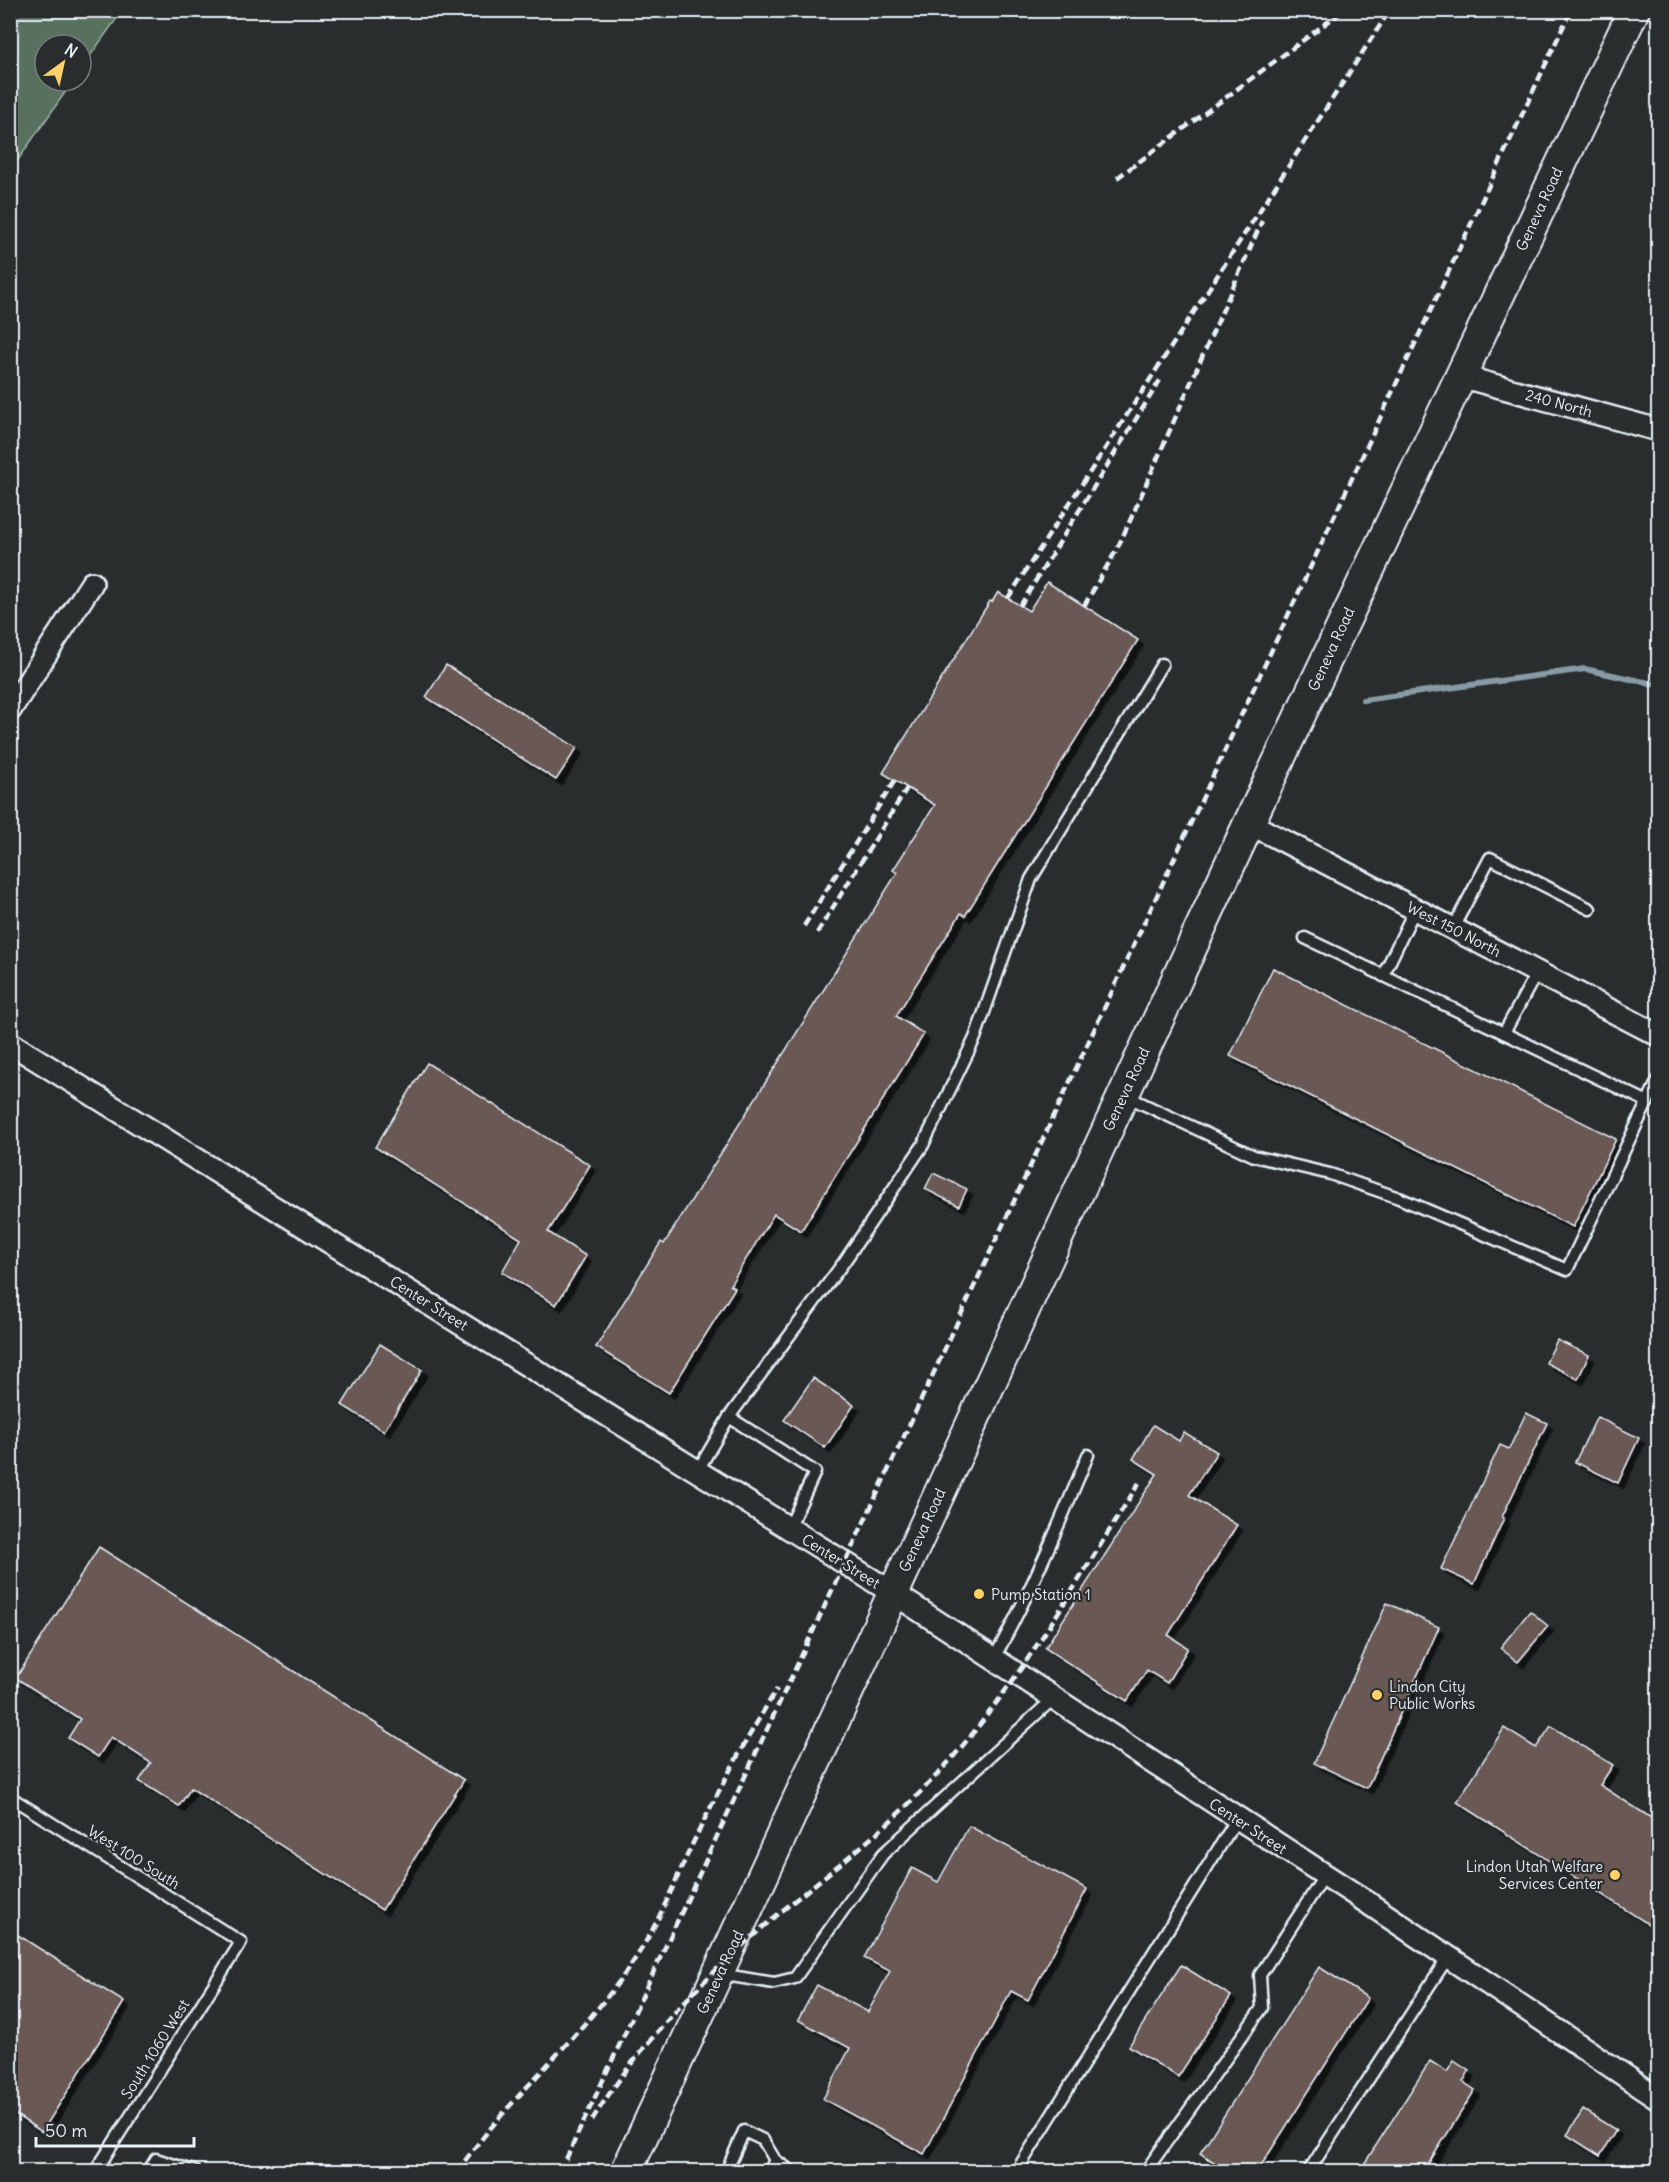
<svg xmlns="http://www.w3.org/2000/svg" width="1669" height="2182" viewBox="0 0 1669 2182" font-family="Delius,sans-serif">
<defs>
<filter id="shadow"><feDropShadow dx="5.5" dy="5.5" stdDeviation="0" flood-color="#0009"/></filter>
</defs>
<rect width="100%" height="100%" fill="#2a2d2e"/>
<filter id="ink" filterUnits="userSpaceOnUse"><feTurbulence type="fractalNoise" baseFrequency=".0167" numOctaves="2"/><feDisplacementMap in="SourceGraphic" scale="12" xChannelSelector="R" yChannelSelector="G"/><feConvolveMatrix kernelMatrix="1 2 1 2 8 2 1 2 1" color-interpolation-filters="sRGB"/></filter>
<g filter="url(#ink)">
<path fill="#58715e" stroke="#a0b1ab" stroke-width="1.5" d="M11,10L122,11L81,69V45H45V81H73L11,170Z"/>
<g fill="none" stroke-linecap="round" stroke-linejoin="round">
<path stroke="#889ba4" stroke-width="6" d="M1363,700L1585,669L1658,685"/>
</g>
<g fill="#6a5854" stroke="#e8f1f8" stroke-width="1.5" filter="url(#shadow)">
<path d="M1047,582L1138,640L965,916L961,913L896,1016L924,1034L801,1231L774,1214L730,1285L735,1288L669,1393L596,1347L661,1242L664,1244L897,873L893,870L935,805L883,773L990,601L992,602L998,592L1029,611Z"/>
<path d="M446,665L577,748L556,780L426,697Z"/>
<path d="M1273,968L1616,1139L1573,1227L1230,1056Z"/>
<path d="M427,1063L590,1165L548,1232L586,1256L556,1305L502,1272L521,1239L375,1147Z"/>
<path d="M933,1173L967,1189L959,1206L925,1189Z"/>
<path d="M1557,1340L1589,1355L1578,1379L1546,1363Z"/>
<path d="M380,1344L422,1370L384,1431L342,1405Z"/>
<path d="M813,1378L854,1405L825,1448L784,1420Z"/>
<path d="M1526,1413L1547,1423L1502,1517L1504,1518L1474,1584L1441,1569L1500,1445L1509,1449Z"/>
<path d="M1597,1417L1639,1438L1618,1483L1575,1462Z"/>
<path d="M1153,1425L1179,1441L1184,1432L1217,1452L1189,1495L1237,1525L1168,1635L1188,1648L1167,1683L1147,1670L1127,1701L1045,1648L1157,1474L1133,1459Z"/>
<path d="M99,1547L464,1780L382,1910L191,1788L179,1806L139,1781L151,1763L111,1737L98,1757L68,1738L80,1719L16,1678Z"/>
<path d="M1387,1603L1439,1627L1367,1788L1314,1763Z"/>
<path d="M1530,1611L1548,1626L1518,1662L1500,1648Z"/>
<path d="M1551,1726L1613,1765L1600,1785L1659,1823V1931L1457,1802L1504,1728L1536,1748Z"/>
<path d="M969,1826L1087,1889L1028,2000L1011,1991L924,2154L823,2099L850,2048L798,2020L817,1985L868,2012L890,1971L864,1958L912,1868L938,1882Z"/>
<path d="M10,1930L124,2002L42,2132L10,2111Z"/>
<path d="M1181,1965L1231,1996L1178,2077L1129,2046Z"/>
<path d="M1319,1967L1368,1998L1257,2172H1229L1200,2153Z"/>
<path d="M1430,2061L1447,2072L1454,2061L1469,2071L1463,2082L1475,2090L1423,2172H1359Z"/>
<path d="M1583,2110L1616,2130L1600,2156L1567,2135Z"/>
</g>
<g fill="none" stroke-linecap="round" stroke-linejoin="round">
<g stroke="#e8f1f8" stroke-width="15">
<g id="service">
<path d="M1453,928L1490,858L1590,909"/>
<path d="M1305,938L1648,1102"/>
<path d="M1383,976L1415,909"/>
<path d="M1504,1033L1537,972"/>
<path d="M1126,1096L1254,1156L1330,1174L1399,1198L1567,1270L1658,1080"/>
<path d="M729,1417L815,1472L789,1528"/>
<path d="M698,1470L729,1417L844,1262L923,1145L975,1038L1031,879L1162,664"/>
<path d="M993,1660C1030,1594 1059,1525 1088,1455"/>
<path d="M10,1797L241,1942L95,2172"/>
<path d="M719,1974L774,1983L795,1978L883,1854L1053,1699"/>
<path d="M148,2172L156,2159L196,2172"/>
<path d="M726,2172L744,2131L763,2140L775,2160"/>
<path d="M769,2172L775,2160L792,2172"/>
<path d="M1016,2172L1237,1819"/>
<path d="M1145,2172L1262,2008L1260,1975L1325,1875"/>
<path d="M1308,2172L1448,1957"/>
</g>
</g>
<g stroke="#e8f1f8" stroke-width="26">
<g id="minor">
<path d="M1460,376L1658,430"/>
<path d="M10,710L92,583"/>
<path d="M1249,823L1658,1035"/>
<path d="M10,1043L893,1593L1365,1901L1658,2098"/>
</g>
</g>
<g stroke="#e8f1f8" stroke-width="34">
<path id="secondary" d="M626,2172L1249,823L1634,10"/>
</g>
<use href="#service" stroke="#2a2d2e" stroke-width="10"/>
<use href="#minor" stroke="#2a2d2e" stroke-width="21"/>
<use href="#secondary" stroke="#2a2d2e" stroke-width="30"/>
<g stroke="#e8f1f8" stroke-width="4.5" stroke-dasharray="9 4.5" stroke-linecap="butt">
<path d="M1117,178L1344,10"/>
<path d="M1008,598L1390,10"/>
<path d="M1020,606L1162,377"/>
<path d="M1084,606L1117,549L1133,514L1262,221"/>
<path d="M804,926L895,780"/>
<path d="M817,933L907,788"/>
<path d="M592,2120C641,2042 706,1975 776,1916C819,1880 864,1847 904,1808C1002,1716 1068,1595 1139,1483"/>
<path d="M457,2172C510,2095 584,2036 635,1959C659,1923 674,1883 692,1845C718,1791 746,1739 777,1689"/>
<path d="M560,2172L1571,10"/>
</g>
</g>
</g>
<g fill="#ffd166" stroke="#2a2d2e" stroke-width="2">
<circle cx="979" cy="1594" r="6"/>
<circle cx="1377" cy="1695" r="6"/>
<circle cx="1615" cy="1875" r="6"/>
</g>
<g text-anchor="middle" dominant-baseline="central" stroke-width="4.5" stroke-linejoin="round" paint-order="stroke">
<g font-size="15" fill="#e8f1f8" stroke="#2a2d2e">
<text transform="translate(1539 209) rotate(-65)">Geneva Road</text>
<text transform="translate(1559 403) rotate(15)">240 North</text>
<text transform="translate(1331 649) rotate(-65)">Geneva Road</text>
<text transform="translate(1454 929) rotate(27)">West 150 North</text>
<text transform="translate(1126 1089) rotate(-65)">Geneva Road</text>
<text transform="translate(429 1303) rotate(32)">Center Street</text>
<text transform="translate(922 1530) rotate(-65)">Geneva Road</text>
<text transform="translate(841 1561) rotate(32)">Center Street</text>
<text transform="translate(1248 1826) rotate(33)">Center Street</text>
<text transform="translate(134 1857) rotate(32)">West 100 South</text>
<text transform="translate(720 1972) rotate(-65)">Geneva Road</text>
<text transform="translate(155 2049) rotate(-58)">South 1060 West</text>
</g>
<g font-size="15" fill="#e8f1f8" stroke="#2a2d2e" text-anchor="start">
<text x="991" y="1594">Pump Station 1</text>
<text x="1389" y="1686">Lindon City<tspan x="1389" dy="17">Public Works</tspan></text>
<text x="1603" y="1866" text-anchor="end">Lindon Utah Welfare<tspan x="1603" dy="17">Services Center</tspan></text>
</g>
</g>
<rect width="1669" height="2182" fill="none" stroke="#2a2d2e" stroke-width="36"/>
<rect x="18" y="18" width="1633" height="2146" fill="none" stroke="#e8f1f8" stroke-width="2" filter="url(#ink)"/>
<g transform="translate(63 63) rotate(33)"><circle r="28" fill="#2a2d2e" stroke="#767b7f" stroke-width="1.5"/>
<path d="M0-4.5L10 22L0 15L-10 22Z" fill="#ffd166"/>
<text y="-9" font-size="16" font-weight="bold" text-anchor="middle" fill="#e8f1f8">N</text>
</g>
<path d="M36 2137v9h158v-9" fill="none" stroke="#e8f1f8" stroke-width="3"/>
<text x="45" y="2137" font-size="18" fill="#e8f1f8" stroke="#2a2d2e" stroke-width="4.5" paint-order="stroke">50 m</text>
</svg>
